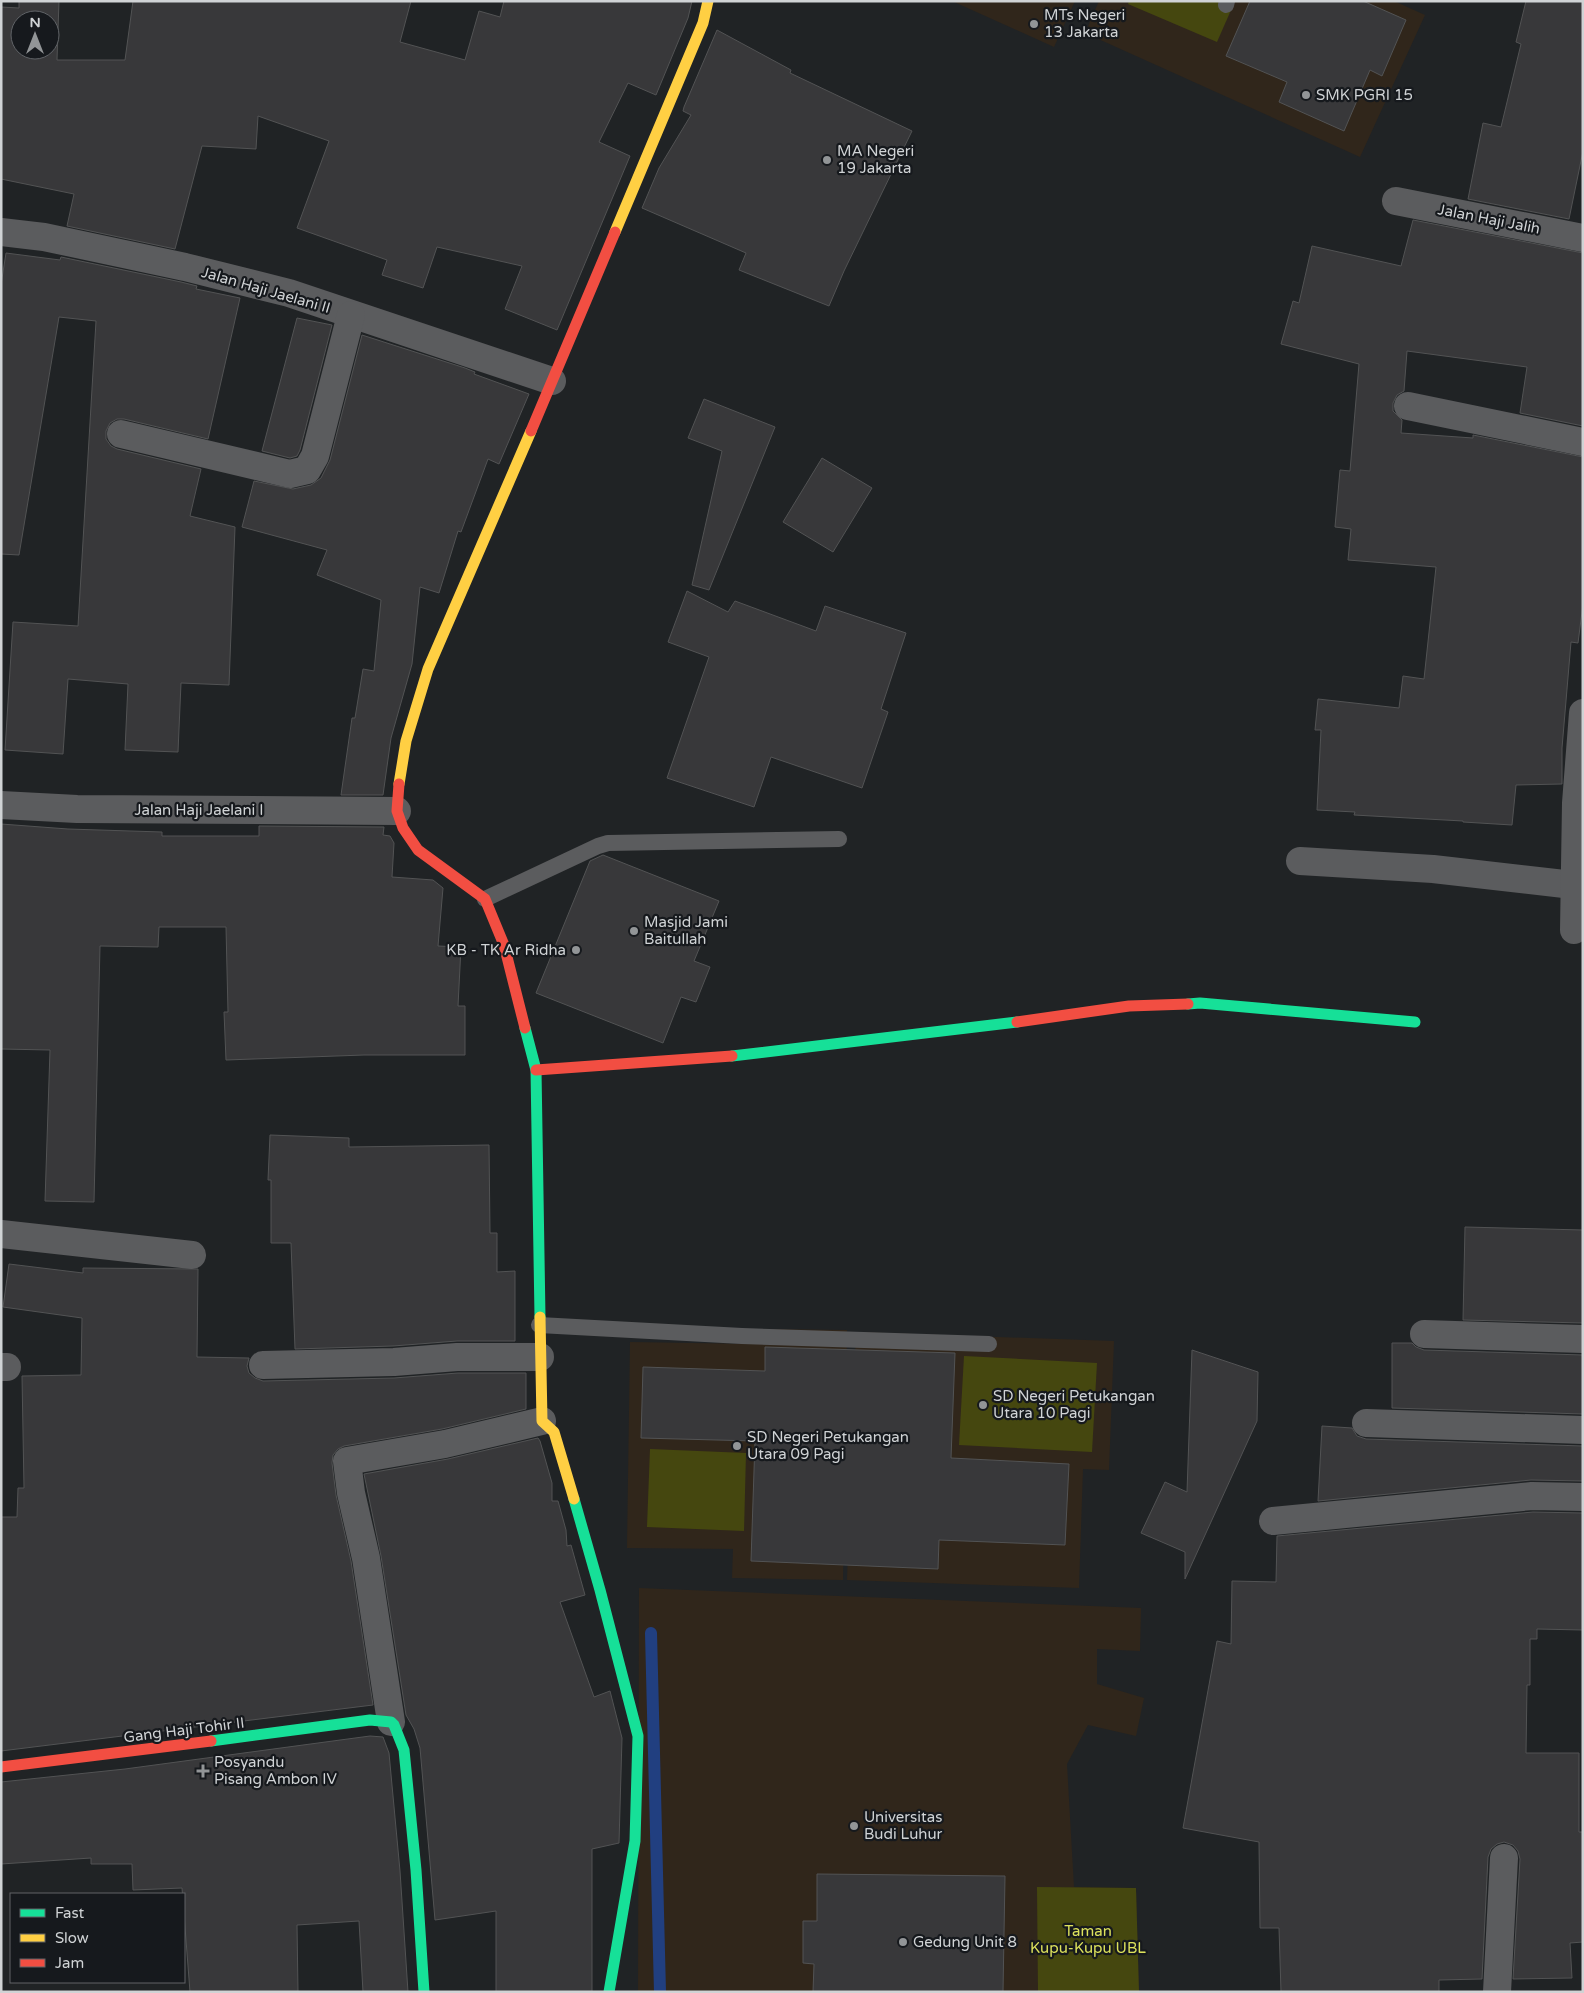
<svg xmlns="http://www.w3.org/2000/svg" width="1584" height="1993" viewBox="0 0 1584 1993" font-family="'Varela Round',sans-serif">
<rect width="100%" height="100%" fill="#202325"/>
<g fill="#30261b">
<path d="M952,1H1075L1054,47Z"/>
<path d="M1099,1H1394L1425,15L1360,157L1085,33Z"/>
<path d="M753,1329L847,1330L843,1580L732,1578L733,1549L627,1548L630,1342L752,1344Z"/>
<path d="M856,1332L1114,1341L1109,1470L1083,1469L1079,1588L847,1580Z"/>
<path d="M639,1588L1141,1608L1140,1651L1097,1649V1684L1144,1698L1136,1736L1088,1725L1067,1764L1074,1887L1136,1888L1139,1992H638Z"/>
</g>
<g fill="#45470f">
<path d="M1129,1H1235L1217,42L1128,4Z"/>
<path d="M964,1356L1097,1363L1092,1452L959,1445Z"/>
<path d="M650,1449L746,1453L744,1531L647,1527Z"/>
<path d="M1037,1887L1136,1888L1139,1992H1038Z"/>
</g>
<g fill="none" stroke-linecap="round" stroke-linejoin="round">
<path stroke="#213f80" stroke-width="12" d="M651,1633L660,1992"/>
</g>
<g fill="#38383a" stroke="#525354" fill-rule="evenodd">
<path d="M19,1H59L57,60H125L133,1H411L400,42L465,60L479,11L500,17L504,1H692L688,18L656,95L628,83L599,142L630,156L557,330L505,309L522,266L437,247L423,288L382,275L387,260L297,228L329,141L258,116L256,149L202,146L175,249L67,226L74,194L1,179V7L19,8ZM20,20H50V50H20Z"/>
<path d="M1250,1H1363L1406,20L1382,76L1370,70L1344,131L1279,102L1287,82L1226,56Z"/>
<path d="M1526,1H1583V151L1569,219L1468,199L1483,123L1501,127L1521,44L1516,42Z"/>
<path d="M717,30L791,70L790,73L912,131L844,271L829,306L739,270L746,253L642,208L659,168L691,115L683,111L684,107Z"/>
<path d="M1413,220L1583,253V426L1520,413L1527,367L1407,351L1404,391L1397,395L1393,403V411L1402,420L1401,433L1473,438V435L1583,457V604L1578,643L1571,642L1562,748V784L1516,785L1512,825L1463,822V821L1354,815L1355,812L1317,810L1321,730H1315L1318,699L1399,708L1403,676L1424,679L1436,567L1348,560L1351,529L1335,527L1340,470L1350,471L1359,364L1281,344L1293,301L1299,303L1312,246L1401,266Z"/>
<path d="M6,253L60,260L61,257L181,282L197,286L196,289L240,298L208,439L124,419H117L110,423L106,431V439L111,446L117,449L201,469L190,516L235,527L229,685L181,683L178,752L125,750L128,684L68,679L63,754L5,750L13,622L78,626L96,321L59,317L19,555L1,554V285Z"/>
<path d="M297,318L332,325L300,450L297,456L290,458L262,451Z"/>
<path d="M362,335L465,368L475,372L474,374L529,394L499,464L488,459L461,532L458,531L439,593L420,587L412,664L391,738L383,795H341L352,718H355L363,669L374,671L381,600L317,575L327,550L242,527L254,481L293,489L311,485L321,478L330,460Z"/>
<path d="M704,399L775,427L709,590L692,585L722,451L688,438Z"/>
<path d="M822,458L872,488L833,552L783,522Z"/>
<path d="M687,591L728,612L735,601L816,631L825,606L906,633L881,709L888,712L862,788L771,757L754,807L667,778L709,657L668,642Z"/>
<path d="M1,824L68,829L162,832V836H259V826L384,827L383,835L390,836L394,843L392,877L433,880L443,888L438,946L461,947L458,1006H465V1055H364L226,1060L224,1012H228L226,927H159L158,947L100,946L94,1202L45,1201L50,1050L1,1049Z"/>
<path d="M603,855L719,901L694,961L710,967L696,1002L681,997L663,1043L536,993L590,861Z"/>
<path d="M270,1135L349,1138V1147L489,1145L490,1233H497V1272L515,1271V1341H457L393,1346L295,1349L291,1243H271V1180H268Z"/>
<path d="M1465,1227L1583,1230V1323L1463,1320Z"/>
<path d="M9,1264L83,1273V1268L198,1269L197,1357L249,1358L247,1366L249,1373L255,1378L263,1381L394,1378L458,1373H526V1409L442,1429L344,1446L338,1449L333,1455L332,1463L336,1495L351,1561L373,1705L1,1751V1517H17L18,1488H24L22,1376L81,1375L82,1318L3,1307Z"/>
<path d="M1392,1343H1412L1416,1347L1424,1350L1583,1355V1414L1392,1408Z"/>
<path d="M765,1347L955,1353L951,1458L1069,1464L1065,1545L939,1540L938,1569L751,1561L755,1441L641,1438L643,1367L765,1371Z"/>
<path d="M1192,1350L1258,1372L1257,1421L1185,1579V1552L1141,1533L1165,1482L1187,1492Z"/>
<path d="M1322,1426L1352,1428L1357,1436L1366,1439L1583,1446V1481L1531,1480L1318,1501Z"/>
<path d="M538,1438L540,1441L552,1483V1501H558L566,1530L567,1546L571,1545L585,1595L560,1602L594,1697L610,1691L622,1738L619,1843L592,1849V1992H496V1911L435,1920L420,1748L414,1729L406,1715L381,1556L364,1474L448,1459Z"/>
<path d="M1533,1512L1583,1513V1630L1537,1629V1639H1530V1685H1527L1526,1753H1579V1832H1583V1942L1570,1943L1572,1978L1513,1979L1520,1859L1518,1851L1513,1845L1504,1842L1497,1844L1491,1849L1488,1857L1482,1979L1439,1980V1992H1281L1279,1928H1260L1259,1842L1183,1828L1217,1641L1231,1644L1232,1581L1276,1582L1277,1536Z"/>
<path d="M370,1736L383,1737L389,1753L400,1871L408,1992H363L359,1921L297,1925L298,1992H190L182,1888L133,1890L132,1864H91V1858L1,1864V1782L125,1769Z"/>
<path d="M817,1874L1005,1876L1003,1992H813L814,1964L803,1963V1921H817Z"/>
</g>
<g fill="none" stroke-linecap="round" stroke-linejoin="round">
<g stroke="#5b5c5e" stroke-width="16">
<path d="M1226,5L1227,1"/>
<path d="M485,899L598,846L608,843L839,839"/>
<path d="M539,1325L742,1336L989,1344"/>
</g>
<g stroke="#5b5c5e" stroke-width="28">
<path d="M1396,201L1583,238"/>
<path d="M1,232L44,237L185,267L289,293L552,381"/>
<path d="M1408,406L1583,442"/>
<path d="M121,434L290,474L307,470L315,456L351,315"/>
<path d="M1,805L77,809L397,811"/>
<path d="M1300,861L1433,869L1573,885"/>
<path d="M1574,930L1576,803L1583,713"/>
<path d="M1,1234L192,1255"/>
<path d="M1424,1334L1583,1339"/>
<path d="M263,1365L394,1362L457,1357H540"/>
<path d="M1,1367H7"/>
<path d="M1366,1423L1583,1430"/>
<path d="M1273,1521L1532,1496L1583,1497"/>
<path d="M391,1722L366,1558L351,1493L347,1461L445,1444L542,1421"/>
<path d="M1497,1992L1504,1858"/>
</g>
<g stroke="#16e098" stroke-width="11">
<path d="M1188,1004L1200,1003L1415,1022"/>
<path d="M525,1028L536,1070L540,1317"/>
<path d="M732,1056L1017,1022"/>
<path d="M574,1499L600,1590L638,1736L635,1841L609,1992"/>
<path d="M211,1741L370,1720L391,1722L394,1725L404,1750L416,1870L424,1992"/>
</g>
<g stroke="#ffcf43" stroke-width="11">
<path d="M615,232L703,23L708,1"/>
<path d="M399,784L406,741L428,669L531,431"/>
<path d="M540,1317L542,1421L554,1432L574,1499"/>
</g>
<g stroke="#f24e42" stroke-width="11">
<path d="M531,431L615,232"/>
<path d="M399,784L397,811L403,828L418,850L485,899L504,945L525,1028"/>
<path d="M1017,1022L1129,1006L1188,1004"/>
<path d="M536,1070L732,1056"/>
<path d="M1,1767L211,1741"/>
</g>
</g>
<g fill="#929597" stroke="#16191d" stroke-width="2">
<circle cx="1034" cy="24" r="5"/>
<circle cx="1306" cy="95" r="5"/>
<circle cx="827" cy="160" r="5"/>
<circle cx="634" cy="931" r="5"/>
<circle cx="576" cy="950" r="5"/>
<circle cx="983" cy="1405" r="5"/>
<circle cx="737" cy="1446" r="5"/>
<path d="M200.5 1763.5h5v5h5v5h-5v5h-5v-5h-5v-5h5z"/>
<circle cx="854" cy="1826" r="5"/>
<circle cx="903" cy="1942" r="5"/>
</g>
<g text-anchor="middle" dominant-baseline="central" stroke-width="4.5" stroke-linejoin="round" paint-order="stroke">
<g font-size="15" fill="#d0d3d5" stroke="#16191d" text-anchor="start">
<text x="1044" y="15">MTs Negeri<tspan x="1044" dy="17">13 Jakarta</tspan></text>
<text x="1316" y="95">SMK PGRI 15</text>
<text x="837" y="151">MA Negeri<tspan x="837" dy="17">19 Jakarta</tspan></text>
<text x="644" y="922">Masjid Jami<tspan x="644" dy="17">Baitullah</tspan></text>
<text x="566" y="950" text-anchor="end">KB - TK Ar Ridha</text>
<text x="993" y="1396">SD Negeri Petukangan<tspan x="993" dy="17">Utara 10 Pagi</tspan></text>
<text x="747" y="1437">SD Negeri Petukangan<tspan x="747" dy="17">Utara 09 Pagi</tspan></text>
<text x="214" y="1762">Posyandu<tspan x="214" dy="17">Pisang Ambon IV</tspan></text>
<text x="864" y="1817">Universitas<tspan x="864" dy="17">Budi Luhur</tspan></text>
<text x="913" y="1942">Gedung Unit 8</text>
</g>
<g font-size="15" fill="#d0d3d5" stroke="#16191d">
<text transform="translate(1489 219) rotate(11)">Jalan Haji Jalih</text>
<text transform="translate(266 290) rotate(16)">Jalan Haji Jaelani II</text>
<text x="199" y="810">Jalan Haji Jaelani I</text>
<text transform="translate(184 1730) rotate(-7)">Gang Haji Tohir II</text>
</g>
<g font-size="15" fill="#dde25c" stroke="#16191d">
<text x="1088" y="1931">Taman<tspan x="1088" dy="17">Kupu-Kupu UBL</tspan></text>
</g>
</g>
<rect width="1584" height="1993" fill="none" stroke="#d0d3d5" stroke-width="5"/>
<rect x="10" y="1893" width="175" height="90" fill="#16191d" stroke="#606367"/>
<rect x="20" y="1909" width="25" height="8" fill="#16e098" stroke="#606367"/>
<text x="55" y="1918" font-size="15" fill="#d0d3d5">Fast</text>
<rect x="20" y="1934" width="25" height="8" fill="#ffcf43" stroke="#606367"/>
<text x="55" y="1943" font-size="15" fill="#d0d3d5">Slow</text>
<rect x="20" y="1959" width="25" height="8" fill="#f24e42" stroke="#606367"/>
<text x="55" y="1968" font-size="15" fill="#d0d3d5">Jam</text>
<g transform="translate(35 35)"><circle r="24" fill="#16191d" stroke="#606367"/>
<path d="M0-4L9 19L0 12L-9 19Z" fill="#929597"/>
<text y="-8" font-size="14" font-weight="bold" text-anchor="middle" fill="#d0d3d5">N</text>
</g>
</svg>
